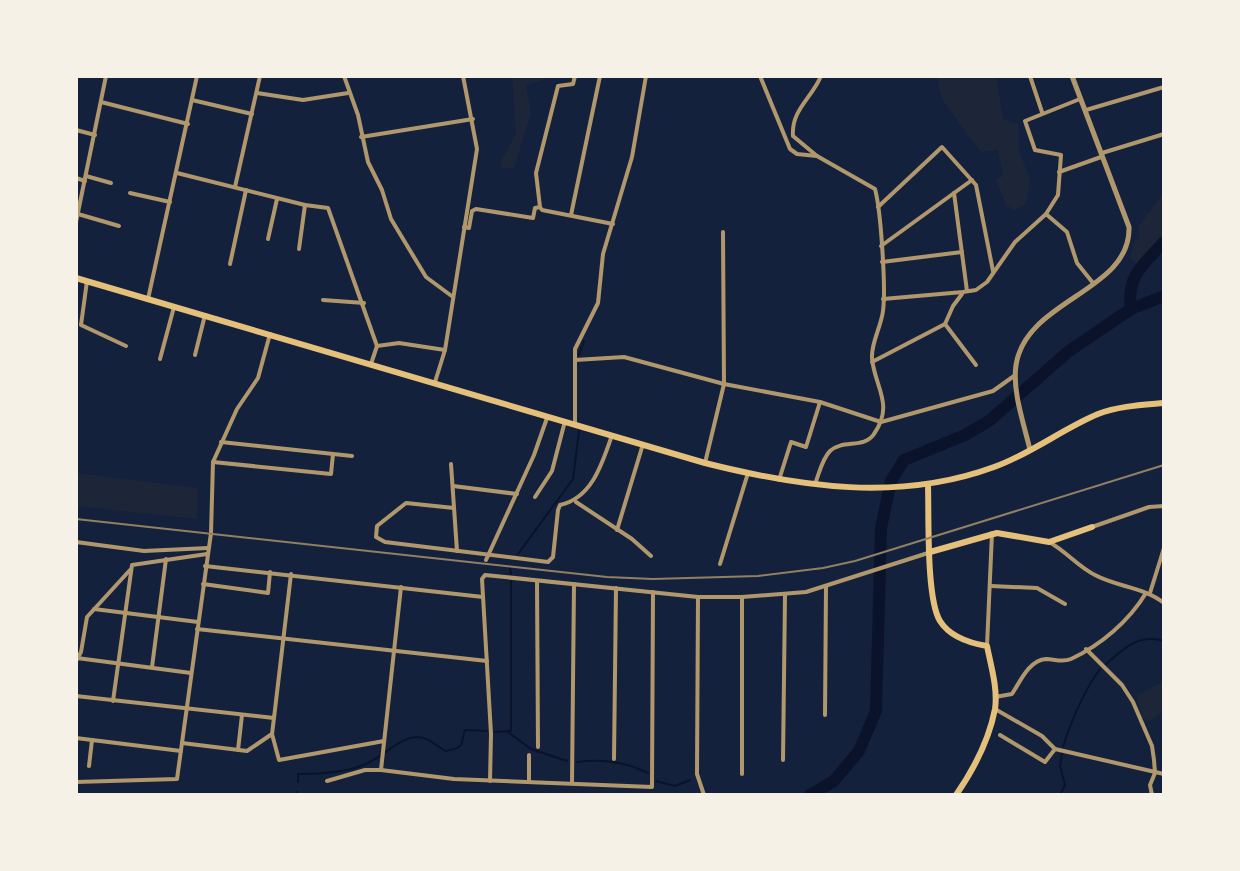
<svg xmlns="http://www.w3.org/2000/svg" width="1240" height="871" viewBox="0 0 1240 871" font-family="Figtree,sans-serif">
<rect width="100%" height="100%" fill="#14213d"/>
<g fill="#1d2539">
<path d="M512,76H545L544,80L526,85L531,113L514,168H502L500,163L516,134Z"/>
<path d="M937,76H996L1003,119L1018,124L1019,150L1030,180L1026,204L1014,210L1006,205L996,179L1003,176L998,150L981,152L942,99Z"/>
<path d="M1164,192V235L1139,265L1130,258L1134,241L1140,239L1138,227Z"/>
<path d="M76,473L198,488L197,519L76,506Z"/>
<path d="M1164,681V711L1150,721L1142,718L1137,699L1140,694Z"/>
</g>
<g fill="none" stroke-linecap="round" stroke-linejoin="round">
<g stroke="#0b132b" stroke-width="2">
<path d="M579,355L584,341"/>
<path d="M518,554L573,479L579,431"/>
<path d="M510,568L511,574"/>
<path d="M1105,665C1123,649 1139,633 1164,641"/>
<path d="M495,732L511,731V580"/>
<path d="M508,732L531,749L567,761"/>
<path d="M1063,747C1072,719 1083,692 1100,669"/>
<path d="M577,762C601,759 626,762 648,773"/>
<path d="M656,781L675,786L690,780"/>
<path d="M298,782V774C319,774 341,773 361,766C381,760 398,737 418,737C431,738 435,746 446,751C466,747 460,745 465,730L487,731"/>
<path d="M297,795V792"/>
<path d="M1060,795L1065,785L1060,766L1062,753"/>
</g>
<g stroke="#0b132b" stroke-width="12">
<path d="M1131,309C1126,276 1143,265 1164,242"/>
<path d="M810,795L834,781L859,751L876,711L881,528L891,481L904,460L965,435L989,421L1069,351L1131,309L1164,296"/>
</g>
<g stroke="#b1986c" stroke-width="4">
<path d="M344,76L358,115L368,162L382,190L391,219L426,277L453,297"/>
<path d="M760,76L790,149L797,154L817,156"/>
<path d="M1030,76L1042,112"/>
<path d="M257,93L303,100L348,93"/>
<path d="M192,100L252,114"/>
<path d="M101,102L188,124"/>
<path d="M1086,110L1164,87"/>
<path d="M76,130L95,135"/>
<path d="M361,137L473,119"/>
<path d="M1102,153L1164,134"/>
<path d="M1059,172L1101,157"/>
<path d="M177,173L305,205L328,208L377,346L371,364"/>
<path d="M86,176L111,183"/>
<path d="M76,178L85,181"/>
<path d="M235,187L260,76"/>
<path d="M130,193L170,202"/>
<path d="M954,193L967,291"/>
<path d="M540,207L542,210L613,224"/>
<path d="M878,207L942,147L976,185L993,271"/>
<path d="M78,214L119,226"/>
<path d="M1046,214L1067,232L1077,263L1093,283"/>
<path d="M571,215L600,76"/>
<path d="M76,222L106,76"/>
<path d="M464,227L469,228L472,211L476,209L533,218L535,208L540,207L536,173L558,86L573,84L575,76"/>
<path d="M268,239L277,199"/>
<path d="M881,246L972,180"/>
<path d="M299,249L305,205"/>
<path d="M882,262L962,252"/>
<path d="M230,264L246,190"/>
<path d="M87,281L81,325L126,346"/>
<path d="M148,299L197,76"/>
<path d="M883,299L963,292L976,290L987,282L1015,242L1046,214L1058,195L1061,155L1035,150L1025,121L1080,99"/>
<path d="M323,300L364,303"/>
<path d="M945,324L976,365"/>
<path d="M377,346L399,343L445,350"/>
<path d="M195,355L205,315"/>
<path d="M160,359L174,307"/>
<path d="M575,360L624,357L724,384L820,402L881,422L993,391L1014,376"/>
<path d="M872,362L945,324L953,306L962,294"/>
<path d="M435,382L445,350L477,149L463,76"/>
<path d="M575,425V349L598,303L603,254L632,157L646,76"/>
<path d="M221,442L352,456"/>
<path d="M213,462L331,474L333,454"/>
<path d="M705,463L724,384L723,232"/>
<path d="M451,464L457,551"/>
<path d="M779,480L791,442L806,447L820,402"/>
<path d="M815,484C819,474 822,459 830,451C843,439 864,449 874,434C895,404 874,386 872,358C871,343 881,327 883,311C886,289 881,211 875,189L817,156L793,136C791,110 812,98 821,76"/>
<path d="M453,486L517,494"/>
<path d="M535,497L552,471L565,421"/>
<path d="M576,502L632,539L651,556"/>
<path d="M454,508L406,503L377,526L376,537L385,542L548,562L553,557L558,510L560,505C592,498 602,464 612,435"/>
<path d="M1092,527L1149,507L1164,506"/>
<path d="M617,530L643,444"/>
<path d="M76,542L144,551L208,548"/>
<path d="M1049,542C1066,551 1078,567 1095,575C1117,587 1144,587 1164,603"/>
<path d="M486,560L534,455L547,418"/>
<path d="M720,564L748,473"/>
<path d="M205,566L483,597"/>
<path d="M537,581L538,747"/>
<path d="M203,584L268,593L270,572"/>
<path d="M991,586L1037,588L1065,604"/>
<path d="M1150,593L1164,548"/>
<path d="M698,597L697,774L704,795"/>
<path d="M94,609L198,622"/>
<path d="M197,629L487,661"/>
<path d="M987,646L992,533"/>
<path d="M1086,649L1122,685L1133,702L1152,746L1154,760L1155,773L1150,785L1152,795"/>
<path d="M77,658L191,673"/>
<path d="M76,661L81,652L87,617L130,570"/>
<path d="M152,667L166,559"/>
<path d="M76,696L274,718L291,574"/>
<path d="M995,697L1012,694C1020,682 1029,660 1046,659C1055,659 1062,663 1071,659C1101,645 1129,621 1146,593"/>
<path d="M113,701L132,565L207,554"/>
<path d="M995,709L1042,736L1055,749L1164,774"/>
<path d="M825,715L826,586"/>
<path d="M272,734L279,760L384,741"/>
<path d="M1000,735L1045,762L1055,749"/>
<path d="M76,738L181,751"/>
<path d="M182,743L247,751L272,734L274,718"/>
<path d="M238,750L242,715"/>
<path d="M614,759L616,588"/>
<path d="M783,760L785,595"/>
<path d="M89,766L92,740"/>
<path d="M381,770L401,587"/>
<path d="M742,774V597"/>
<path d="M327,781L365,770H381L454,779L652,787L653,592"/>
<path d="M490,781L491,734L482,579L485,575L698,597H742L806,592L928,553"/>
<path d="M76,782L177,779L211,533L213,462L237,409L258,378L270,334"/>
<path d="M529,782V755"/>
<path d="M572,783L574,584"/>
</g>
<path stroke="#b1986c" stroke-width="5" d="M1030,450C1024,424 1012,391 1016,365C1026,299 1131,292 1129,227L1072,76"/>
<g stroke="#e5c07b" stroke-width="6">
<path d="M76,278L705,463C800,487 899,502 994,467C1031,454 1062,429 1098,414C1119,406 1142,405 1164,403"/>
<path d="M928,485C929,515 926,598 940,621C950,637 969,643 987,646C991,666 998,689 995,709C989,740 974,769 956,795"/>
<path d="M930,552L997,533L1049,542L1092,527"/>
</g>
<path stroke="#918062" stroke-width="2" d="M76,519L607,577L653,579L758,576L823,568L855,561L1164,465"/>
</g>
<rect width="1240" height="871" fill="none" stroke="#f6f1e7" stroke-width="156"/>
</svg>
